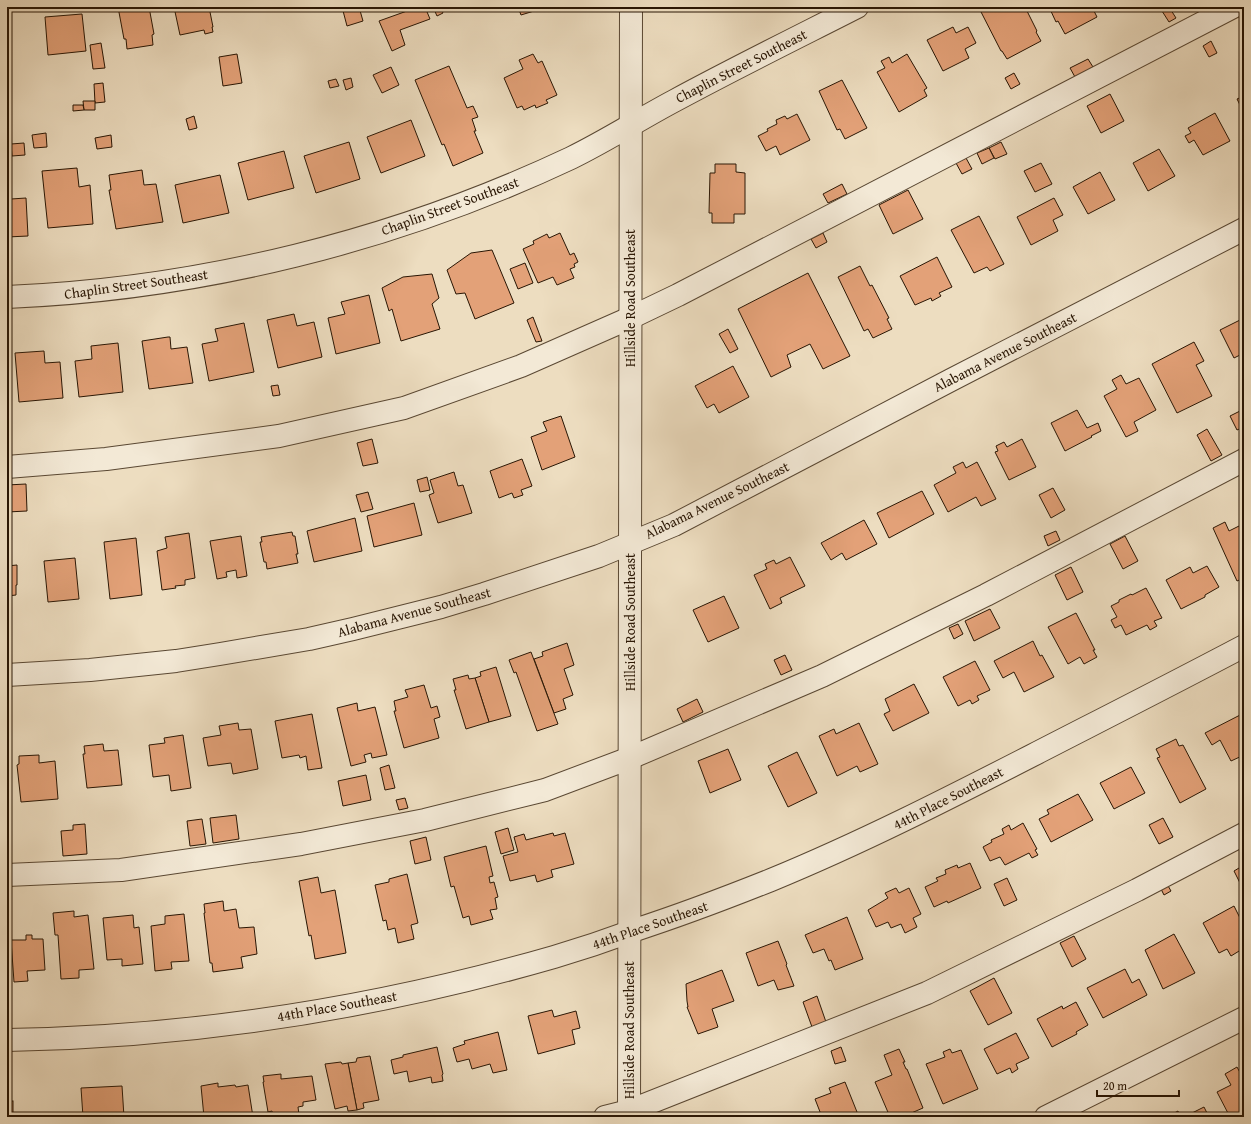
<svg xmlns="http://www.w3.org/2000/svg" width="1251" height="1124" viewBox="0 0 1251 1124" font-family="'Gentium Book Plus',serif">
<rect width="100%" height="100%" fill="#edddc0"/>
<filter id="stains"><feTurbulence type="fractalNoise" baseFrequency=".005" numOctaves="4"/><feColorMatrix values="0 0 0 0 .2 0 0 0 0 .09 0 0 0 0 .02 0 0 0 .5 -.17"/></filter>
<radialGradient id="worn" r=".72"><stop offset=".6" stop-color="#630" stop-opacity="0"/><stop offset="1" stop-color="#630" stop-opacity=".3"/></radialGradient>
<g fill="#e3a178" stroke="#291604">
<path d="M118,7H149L154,34L152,35L153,45L127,49L126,39H124Z"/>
<path d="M174,7H209L213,27H212L213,32L205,34L204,30L180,35Z"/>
<path d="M342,7H359L363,21L347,26Z"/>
<path d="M405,7H425L430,19L400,30L405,45L392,51L379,21L407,11Z"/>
<path d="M433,7H440L443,13L437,16Z"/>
<path d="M518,7H533L534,11L521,15Z"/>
<path d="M980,7H1025L1037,31L1036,32L1041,41L1007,59L1002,51H1001L979,8Z"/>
<path d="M1049,7H1092L1097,17L1065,34L1058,21L1056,22Z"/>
<path d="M1169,7L1176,18L1169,22L1162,11Z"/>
<path d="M82,14L86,51L48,55L45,17Z"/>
<path d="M953,27L956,33L968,27L976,43L965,49L969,58L943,71L927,40Z"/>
<path d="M1211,41L1217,53L1209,57L1203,46Z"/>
<path d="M101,43L105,68L93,69L90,45Z"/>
<path d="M237,54L242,83L223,86L219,57Z"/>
<path d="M533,54L538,63L542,61L557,95L546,100L548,103L536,108L535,105L524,110L522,106L517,108L504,78L523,69L519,60Z"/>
<path d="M907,54L927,88L924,90L927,96L899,112L877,72L885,68L881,61L889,57L892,63Z"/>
<path d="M1088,59L1093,67L1075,77L1070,68Z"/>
<path d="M449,66L467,108L473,106L478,117L472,119L476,131H474L483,153L453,166L444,144L442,145L415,80Z"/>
<path d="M391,67L399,85L382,93L373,75Z"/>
<path d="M1014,73L1020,84L1011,89L1005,78Z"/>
<path d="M351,78L353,87L346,90L343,80Z"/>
<path d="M336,79L339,86L330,88L328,81Z"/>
<path d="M842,80L867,128L845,139L840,129L837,130L819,91Z"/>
<path d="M103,83L105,102L95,103L94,84Z"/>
<path d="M1110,94L1124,121L1101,133L1087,106Z"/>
<path d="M1244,96V113L1237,99Z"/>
<path d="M83,101H95V110H84Z"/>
<path d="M73,105H83L84,110L73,111Z"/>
<path d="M1215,113L1230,141L1203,155L1194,140L1189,143L1185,136L1191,133L1188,128Z"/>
<path d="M797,114L810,140L780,155L776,146L766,151L758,136L768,131L767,129L777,124L776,120L785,116L787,119Z"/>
<path d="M194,116L197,128L189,130L186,119Z"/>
<path d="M411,120L425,156L381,173L367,137Z"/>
<path d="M46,133L47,147L34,148L32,135Z"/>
<path d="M111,135L112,147L97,149L95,138Z"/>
<path d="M349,142L360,179L316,193L304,156Z"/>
<path d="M1001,142L1007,154L995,159L989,148Z"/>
<path d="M24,143L25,155L12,156L11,144Z"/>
<path d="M989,148L994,158L982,164L977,153Z"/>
<path d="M1159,149L1175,176L1148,191L1133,163Z"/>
<path d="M284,151L294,188L248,200L238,163Z"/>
<path d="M966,158L972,169L962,174L956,163Z"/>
<path d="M1041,163L1052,184L1035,192L1024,171Z"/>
<path d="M715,164H736V172L745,173V214H734V223H712V213H709L710,173H715Z"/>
<path d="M77,168L79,187L90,185L93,224L48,228L42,171Z"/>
<path d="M142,170L144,185L156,184L163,222L116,229L109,190H111L109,175Z"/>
<path d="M1100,172L1115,200L1088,214L1073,187Z"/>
<path d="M220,175L229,213L183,223L175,185Z"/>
<path d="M10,180L11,199L26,198L28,236L7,237V181Z"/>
<path d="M842,184L847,194L828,203L823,194Z"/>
<path d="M908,190L923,219L893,234L879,205Z"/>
<path d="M1054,198L1063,215L1053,220L1058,231L1031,245L1017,217Z"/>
<path d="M979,216L1004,264L990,271L987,267L974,273L951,230Z"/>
<path d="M560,233L570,255L574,253L578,262L574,264L575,267L570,269L574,278L557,285L553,277L538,283L523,249L534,244L533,241L547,234L549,238Z"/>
<path d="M823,233L827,242L816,248L811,239Z"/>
<path d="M492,250L514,303L475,319L465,293L456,294L447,270L471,253Z"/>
<path d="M937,257L952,287L939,293L941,296L932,301L931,298L915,305L900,276Z"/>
<path d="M525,263L533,283L518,289L510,269Z"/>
<path d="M860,266L870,286L872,285L889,318L887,319L892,329L873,338L868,329L864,331L838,277Z"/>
<path d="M808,273L850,356L823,369L810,344L787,355L791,367L771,377L738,309Z"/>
<path d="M432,274L439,298L432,304L440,329L401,341L392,309L389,311L382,288L403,277Z"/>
<path d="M369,295L380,343L336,354L328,318L345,314L341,302Z"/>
<path d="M294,314L297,326L314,322L322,357L278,368L267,320Z"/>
<path d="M533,317L542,341L536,342L527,320Z"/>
<path d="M1244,318V353L1234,358L1220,330Z"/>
<path d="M244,323L254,372L209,381L202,344L218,341L215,329Z"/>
<path d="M728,329L738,349L730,353L719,334Z"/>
<path d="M168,337H170L171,349L187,347L193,383L149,389L142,341Z"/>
<path d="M1194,342L1204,361L1196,365L1212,396L1177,413L1152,364Z"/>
<path d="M118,343L123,392L79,397L75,361L92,359L91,346Z"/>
<path d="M44,351L45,363L60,362L63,398L19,402L15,353Z"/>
<path d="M733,366L749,397L719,413L714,404L707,408L695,386Z"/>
<path d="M1121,375L1126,384L1139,378L1156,410L1134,422L1138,431L1126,437L1104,396L1117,389L1112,380Z"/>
<path d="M278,385L280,395L273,396L271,386Z"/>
<path d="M1077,410L1087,428L1098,423L1101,431L1091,436L1092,437L1065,451L1051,423Z"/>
<path d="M1240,411L1244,420V427L1237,430L1230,416Z"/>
<path d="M561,416L575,457L542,470L531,437L547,431L543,422Z"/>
<path d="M1207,429L1222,455L1211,461L1197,435Z"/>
<path d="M372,439L378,463L363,466L357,443Z"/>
<path d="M1022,439L1036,467L1009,480L995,452L998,451L996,446L1004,442L1007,447Z"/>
<path d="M522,459L532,486L521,490L523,495L514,498L512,493L499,498L490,471Z"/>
<path d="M963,462L966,468L977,462L996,499L981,506L976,497L948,512L934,485L956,473L953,467Z"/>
<path d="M454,472L458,486L463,485L472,513L438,523L429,495L434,493L430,480Z"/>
<path d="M427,477L430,490L420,492L417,480Z"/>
<path d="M26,484L27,511L7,512V485Z"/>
<path d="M1053,488L1065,510L1051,518L1039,495Z"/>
<path d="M922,491L934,514L889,538L877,513Z"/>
<path d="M368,492L373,509L361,512L356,495Z"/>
<path d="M414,503L422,535L374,547L367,516Z"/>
<path d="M355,518L362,551L314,562L307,531Z"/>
<path d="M864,520L877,544L846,560L842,553L831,560L821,543Z"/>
<path d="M1225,522L1229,531L1243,524L1244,525V578L1237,581L1213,528Z"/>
<path d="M1056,531L1060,540L1048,546L1044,536Z"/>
<path d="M292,532L293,536H295L298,554H296L298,563L267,569L266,562H264L260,542H262L261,537Z"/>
<path d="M189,533L195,578L185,580V585L175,586L176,588L162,590L157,551L167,548L165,537Z"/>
<path d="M241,536L247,576L237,578L236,570L226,572L227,577L217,579L210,541Z"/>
<path d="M1125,536L1138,561L1123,569L1110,544Z"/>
<path d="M136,538L142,595L110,599L104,542Z"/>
<path d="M790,557L805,586L780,598L782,603L770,609L754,575L767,569L765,564L774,560L776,564Z"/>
<path d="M75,558L79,599L48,602L44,561Z"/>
<path d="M17,565V585H16V595L7,596V566Z"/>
<path d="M1207,566L1219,587L1205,595V597L1181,609L1166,580L1190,567L1193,573Z"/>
<path d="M1071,567L1083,592L1067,600L1055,575Z"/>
<path d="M1146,588L1162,618L1154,621L1157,626L1150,630L1147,625L1126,635L1121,625L1115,628L1111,620L1117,617L1111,606L1119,602V600L1131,594L1132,595Z"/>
<path d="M724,596L739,628L708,642L693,610Z"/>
<path d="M990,609L1000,628L974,641L965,621Z"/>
<path d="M1076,613L1095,650H1093L1097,657L1084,664L1080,657L1068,664L1048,627Z"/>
<path d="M958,624L963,634L954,639L949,628Z"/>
<path d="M1033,641L1040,656L1042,655L1054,677L1024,692L1014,672L1003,678L994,661Z"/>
<path d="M567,643L574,665L564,669L573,695L563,699L566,709L554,713L534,659L543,656L542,652Z"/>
<path d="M531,652L558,724L537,731L516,672L514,673L509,660Z"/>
<path d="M785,655L792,670L781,675L774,660Z"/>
<path d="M975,661L990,690L977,696L979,700L972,704L970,700L958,706L943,677Z"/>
<path d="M496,667L511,716L489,722L475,678L481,676L480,672Z"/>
<path d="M468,675L469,679L475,678L489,722L466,729L454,690H456L453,679Z"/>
<path d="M914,684L929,713L893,731L884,714L890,711L885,699Z"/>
<path d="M424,685L431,708L437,706L440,717L434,719L439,738L404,748L394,711H396L394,701L408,697L405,690Z"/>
<path d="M697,699L703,712L683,722L677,709Z"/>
<path d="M357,703L358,711L375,707L387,755L372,758L371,753L364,755L366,762L351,766L337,708Z"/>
<path d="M1244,713V755L1231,761L1220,740L1212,745L1205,733Z"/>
<path d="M312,714L322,768L308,770L306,756L300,758L299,755L282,758L275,721Z"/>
<path d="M238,723L239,730L251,729L258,769L233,774L231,763L208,766L203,738L221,735L219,726Z"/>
<path d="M859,723L878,764L860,772L857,766L837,776L819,736L834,729L836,734Z"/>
<path d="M183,735L191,788L171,791L169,775L153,777L149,745L165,743L164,738Z"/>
<path d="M1176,739L1179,746L1183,745L1206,789L1180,803L1157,758L1160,757L1156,749Z"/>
<path d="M103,744L104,751L118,750L122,785L87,788L83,754H85L84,746Z"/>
<path d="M728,749L741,780L710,793L698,761Z"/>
<path d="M797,752L817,793L788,807L768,766Z"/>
<path d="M39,755V763L55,761L58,799L21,802L17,765L19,764V756Z"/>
<path d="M389,765L395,788L385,790L380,768Z"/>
<path d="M1131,767L1145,793L1114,809L1100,783Z"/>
<path d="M366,775L371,800L343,806L338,781Z"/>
<path d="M1078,794L1093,820L1051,842L1039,819L1049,814L1047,810Z"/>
<path d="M405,798L408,808L399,810L396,800Z"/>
<path d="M236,815L239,839L213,843L210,818Z"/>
<path d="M1163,818L1173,837L1159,844L1149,825Z"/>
<path d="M202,819L206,844L190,846L187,821Z"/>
<path d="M1023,823L1037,849L1035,850L1038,855L1032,858L1029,853L1005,865L1000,857L990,861L983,847L992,842L991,840L1004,834L1002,829L1009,825L1011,830Z"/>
<path d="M85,824L87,854L63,856L61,831L73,830V825Z"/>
<path d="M508,828L514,850L501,854L495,832Z"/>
<path d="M553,833L554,836L565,833L574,864L551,870L553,877L537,882L535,875L510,881L503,856L518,852L514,837L524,834L526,840Z"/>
<path d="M426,837L431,860L415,864L410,841Z"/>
<path d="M486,846L493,876L489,877L490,883L494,882L498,897L495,898L497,909L490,910L493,919L471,925L469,916L463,918L454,886L451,887L444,857Z"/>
<path d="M970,863L981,888L948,903L947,901L934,907L925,887L938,881L936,878L946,874L945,870L957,865L958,868Z"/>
<path d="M1244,865V880L1240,883L1234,871Z"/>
<path d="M407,874L418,923L411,925L414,939L398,943L395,928L388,930L386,920L383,921L375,885L389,882V879Z"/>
<path d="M318,877L321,893L335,890L346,953L315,959L311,935L309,936L299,881Z"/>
<path d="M1007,878L1017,900L1004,906L994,884Z"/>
<path d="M1167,884L1171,891L1164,895L1160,887Z"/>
<path d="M896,888L899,893L909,888L921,914L913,918L917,927L905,933L901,924L891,928L888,922L876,927L868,910L888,898L885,893Z"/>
<path d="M223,901L224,911L236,909L239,928L254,927L257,954L241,957L243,968L213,972L212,963H210L204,913H205L204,904Z"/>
<path d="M1234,906L1244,926V948L1231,956L1227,949L1219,953L1203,923Z"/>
<path d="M74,911V917L88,915L94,969L79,970V978L61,979L58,935H55L53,913Z"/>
<path d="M184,914L189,961L171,962L172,969L155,971L151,926L165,924V916Z"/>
<path d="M133,915L134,928L139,927L143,964L122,966V959L107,960L103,918Z"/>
<path d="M847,917L863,959L835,970L831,960L829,961L824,949L813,953L805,935Z"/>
<path d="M1174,934L1195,973L1163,989L1145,950Z"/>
<path d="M26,935H32V939H43L45,970L27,971L28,981L14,982L11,940H26Z"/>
<path d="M1074,936L1086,959L1072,967L1060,943Z"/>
<path d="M778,941L787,964L786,965L794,986L778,990L774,980L758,986L746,953Z"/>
<path d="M1125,969L1132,983L1139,979L1147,995L1103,1018L1087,988Z"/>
<path d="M722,970L734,1001L712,1009L718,1027L698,1034L687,1007H688L687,1001L686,984Z"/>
<path d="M994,978L1012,1013L988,1025L970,991Z"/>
<path d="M817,996L826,1022L812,1027L803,1002Z"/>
<path d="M1076,1002L1088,1025L1076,1032L1077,1034L1052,1047L1037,1019L1062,1006L1063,1009Z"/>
<path d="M552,1010L554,1017L576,1011L580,1028L572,1030L575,1044L538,1054L528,1016Z"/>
<path d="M498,1032L507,1070L493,1073L490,1064L472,1069L469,1059L457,1062L453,1048L465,1044L464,1041Z"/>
<path d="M1016,1033L1029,1058L1016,1064L1018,1069L1012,1073L1010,1068L997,1074L984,1049Z"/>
<path d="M437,1047L443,1074L442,1075L443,1081L432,1083L431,1077L409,1082L407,1071L394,1074L391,1060L403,1057V1055Z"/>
<path d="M841,1047L846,1061L835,1064L831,1051Z"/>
<path d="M899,1049L905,1062H903L906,1069H907L923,1108L902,1117H890L875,1082L892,1075L884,1055Z"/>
<path d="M950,1049L952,1053L961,1050L978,1089L943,1104L926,1064L945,1057L943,1052Z"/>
<path d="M370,1056L379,1100L363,1103L364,1108L357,1110L348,1063L356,1062L357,1058Z"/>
<path d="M341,1062L342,1064L348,1063L357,1110L348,1111L347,1106L335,1109L325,1064Z"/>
<path d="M1237,1067L1243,1078L1244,1077V1117H1230L1217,1092L1231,1085L1225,1074Z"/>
<path d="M281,1074V1079L312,1076L316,1100L303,1102V1106L298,1107L299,1115L288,1117H273L272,1111L268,1112L263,1082H264L263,1076Z"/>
<path d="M845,1082L859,1117H822L815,1099L831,1093L829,1088Z"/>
<path d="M218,1083V1087L235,1085L236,1087L248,1085L253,1117H204L201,1086Z"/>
<path d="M122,1086L124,1117H83L81,1088Z"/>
<rect x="7" y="1101" width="6" height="16"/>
<path d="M1204,1107L1209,1117H1184Z"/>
<path d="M1178,1111L1180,1117H1167Z"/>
</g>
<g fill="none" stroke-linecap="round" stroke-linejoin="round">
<g stroke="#5a4833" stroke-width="24">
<g id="minor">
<path d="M7,297C201,289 395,241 571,158C606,141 640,119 674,101C735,68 796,38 857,7"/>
<path d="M7,467L106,459L279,436L404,408L521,366L630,318L678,295L1233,7"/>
<path d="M7,675L90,670L176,661L220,654L309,639L353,629L441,607L484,594L599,556L674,525L951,380L1244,229"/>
<path d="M7,875L121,870L301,844L425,820L545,790L630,758L822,676L986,595L1244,460"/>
<path d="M7,1040C190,1037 377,1008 554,957C581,949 608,940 635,930C681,915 726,898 771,880C861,843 947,799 1033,755C1103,719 1174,683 1244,646"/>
<path d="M605,1117L629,1111L927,993L1137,890L1244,834"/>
<path d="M629,1117L631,7"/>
<path d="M1046,1117L1244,1018"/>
</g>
</g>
<use href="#minor" stroke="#f3e9d6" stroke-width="22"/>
</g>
<g text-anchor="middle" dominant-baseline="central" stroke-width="3" stroke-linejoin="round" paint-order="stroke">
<g font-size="14" fill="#291604" stroke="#f3e9d6">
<text transform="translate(741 66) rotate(-27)">Chaplin Street Southeast</text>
<text transform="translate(450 206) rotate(-20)">Chaplin Street Southeast</text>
<text transform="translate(136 284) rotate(-8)">Chaplin Street Southeast</text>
<text transform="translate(630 298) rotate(-90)">Hillside Road Southeast</text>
<text transform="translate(1005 352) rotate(-27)">Alabama Avenue Southeast</text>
<text transform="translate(717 500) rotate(-26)">Alabama Avenue Southeast</text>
<text transform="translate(414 612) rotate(-15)">Alabama Avenue Southeast</text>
<text transform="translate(630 622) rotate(-90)">Hillside Road Southeast</text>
<text transform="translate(948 798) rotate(-27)">44th Place Southeast</text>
<text transform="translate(650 925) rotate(-19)">44th Place Southeast</text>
<text transform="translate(337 1006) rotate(-10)">44th Place Southeast</text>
<text transform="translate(629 1030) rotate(-90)">Hillside Road Southeast</text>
</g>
</g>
<rect width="1251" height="1124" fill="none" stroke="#edddc0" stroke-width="24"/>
<rect x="8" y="8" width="1235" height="1108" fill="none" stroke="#291604" stroke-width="2"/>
<rect x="12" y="12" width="1227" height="1100" fill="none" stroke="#291604"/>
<path d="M1097 1090v6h82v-6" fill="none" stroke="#291604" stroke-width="2"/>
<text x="1103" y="1090" font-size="12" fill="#291604" stroke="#f3e9d6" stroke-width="3" paint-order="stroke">20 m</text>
<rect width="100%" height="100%" filter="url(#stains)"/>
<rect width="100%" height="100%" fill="url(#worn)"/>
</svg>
